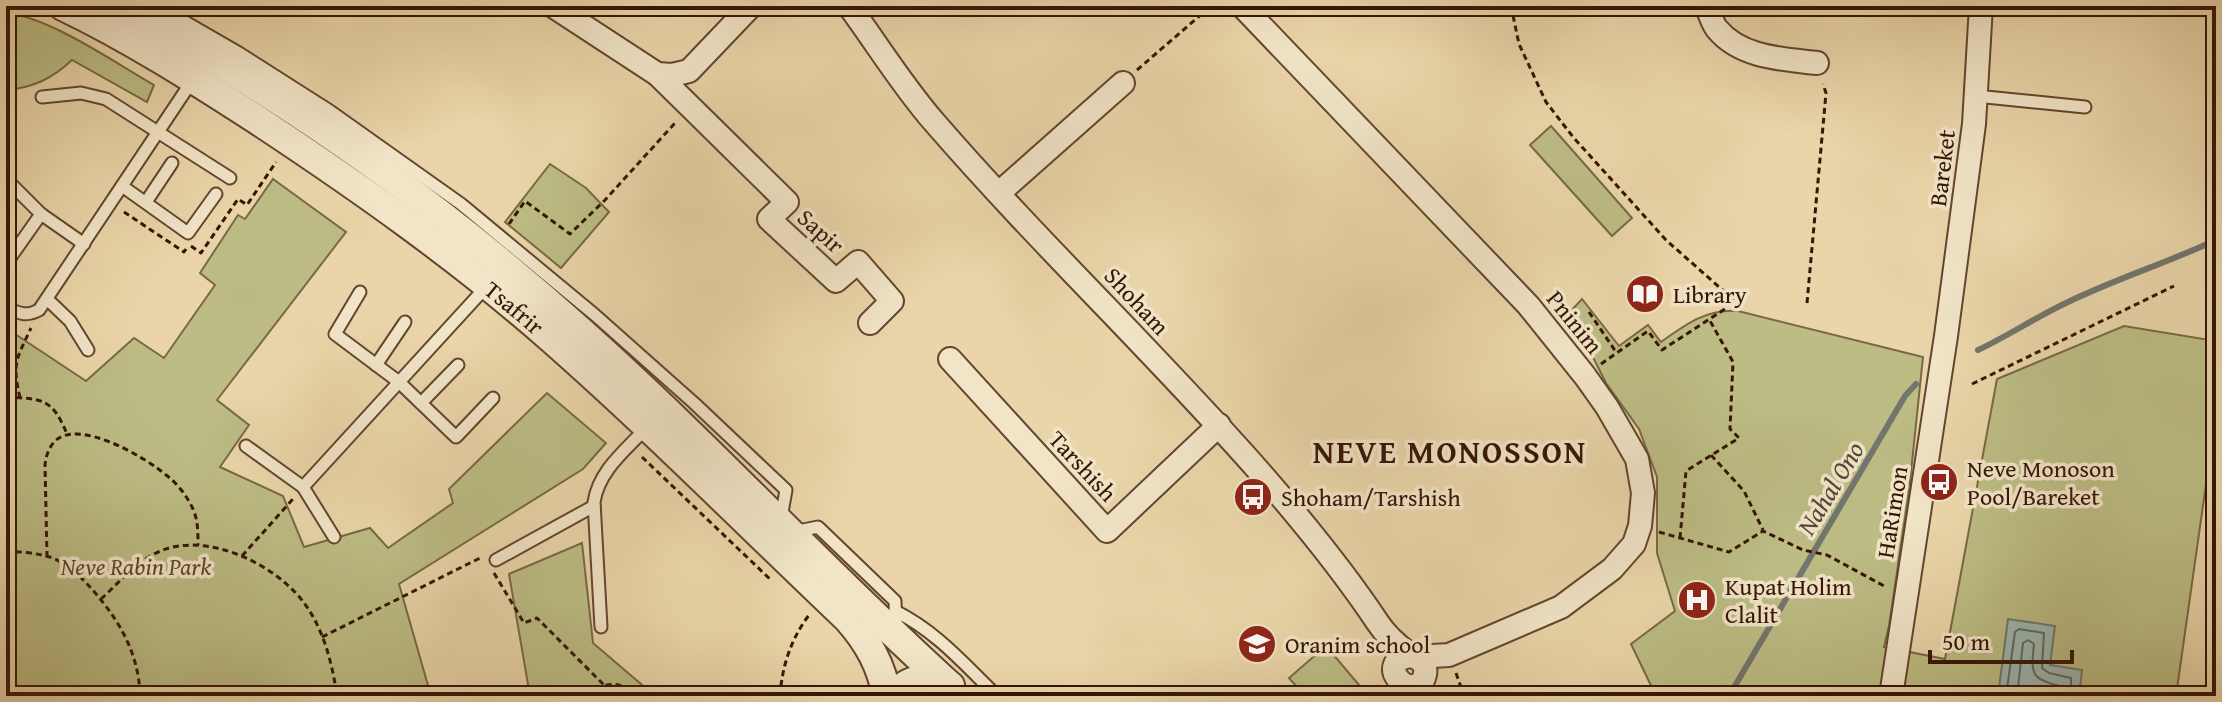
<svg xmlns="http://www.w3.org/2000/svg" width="2222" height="702" viewBox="0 0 2222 702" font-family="'Gentium Book Plus',serif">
<rect width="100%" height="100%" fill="#e9d5a9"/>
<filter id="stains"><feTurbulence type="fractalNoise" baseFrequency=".0025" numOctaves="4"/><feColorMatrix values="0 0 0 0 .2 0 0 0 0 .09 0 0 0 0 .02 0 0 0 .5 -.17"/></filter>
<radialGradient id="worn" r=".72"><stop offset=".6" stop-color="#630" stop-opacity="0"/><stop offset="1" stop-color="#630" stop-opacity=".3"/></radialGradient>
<g fill="#bcbc84" stroke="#796845" stroke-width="2">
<path d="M6,13C50,17 115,63 154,85L147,102L72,60C53,78 33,88 6,90Z"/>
<path d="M1551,126L1632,218L1612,236L1530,145Z"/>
<path d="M550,164L586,188L609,212L561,268L505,222Z"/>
<path d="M273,179L346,232L217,400L249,425L220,467L283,496L304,547L370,528L388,548L453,503L449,489L547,393L606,443L583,469L399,584L431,696H6V328L86,381L134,338L164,358L215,285L200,273L238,215L245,219Z"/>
<path d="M1582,299L1619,346L1648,325L1661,342C1686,324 1706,309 1738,311L1923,357L1909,491L1889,626L1884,647L1945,659L1997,379L2124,326L2216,341V414L2176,696H1656L1631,644L1675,611L1657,553V477L1639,429L1606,383L1570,312Z"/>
<path d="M582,543L593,643L655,696H530L509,574Z"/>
<path d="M1326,646L1365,692L1361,696H1305L1289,678Z"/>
</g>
<path fill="#9ab7b1" stroke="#72766d" stroke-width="2" d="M2008,619L2055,626L2050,665L2082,670L2079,696H1998Z"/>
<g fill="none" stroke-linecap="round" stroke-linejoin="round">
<g stroke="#68665c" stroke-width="2">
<path d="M2006,696L2015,632L2019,629L2044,633L2042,668L2049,673L2071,678V696"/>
<path d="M2017,696L2023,643L2028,640L2034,644C2031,673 2030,679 2060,686L2061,696"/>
</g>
<g stroke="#72766d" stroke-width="6">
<path d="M1978,350C2008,336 2036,317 2066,303C2115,279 2167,263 2216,240"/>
<path d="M1729,696L1905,396L1916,384"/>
</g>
<g stroke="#63452f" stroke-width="15">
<g id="service">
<path d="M149,14L168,12L239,53L330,111L461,204L595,315L694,403L786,490L781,518"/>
<path d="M1976,96L2085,107"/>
<path d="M42,97L81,93L106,99L230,178"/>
<path d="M8,181L41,214L84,244"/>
<path d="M122,186L188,233L216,194"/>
<path d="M146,202L172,163"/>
<path d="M6,257L10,258L41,214"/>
<path d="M360,292L335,334L399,382L456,437L493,398"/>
<path d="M47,299L70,321L88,350"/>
<path d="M6,308C19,313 26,317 39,310L192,81"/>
<path d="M376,365L405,322"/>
<path d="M421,403L458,365"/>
<path d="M246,446L303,487L334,537"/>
<path d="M303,487L486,287"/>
<path d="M793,532L818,527L895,601L896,628"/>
<path d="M496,560L594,506"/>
<path d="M895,611C936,631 965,665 997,696"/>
<path d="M601,627L594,502C599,470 626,450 647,427"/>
</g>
</g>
<g stroke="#63452f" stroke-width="26">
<g id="minor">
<path d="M553,6L657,74L672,75L689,71L751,6"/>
<path d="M849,6C877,44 904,88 935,123C1039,243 1154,352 1258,470C1301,519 1342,569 1378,623C1386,635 1397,645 1408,653C1413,657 1419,658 1423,663C1426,668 1426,674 1423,680C1407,702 1374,660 1411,656"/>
<path d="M1242,6L1528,305L1585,376L1607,407L1637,459L1643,493L1640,526L1634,544L1612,569L1561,607L1449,655L1416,657"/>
<path d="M1706,6C1710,13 1712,23 1717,29C1741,58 1783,59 1817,63"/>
<path d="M657,74L787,202L769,219L836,281L858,262L892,301L870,323"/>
<path d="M999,193L1123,83"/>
<path d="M950,359L1107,531L1219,425"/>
<path d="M1891,696L1946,336L1974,124L1981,6"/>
</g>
</g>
<g stroke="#63452f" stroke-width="32">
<g id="tertiary">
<path id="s1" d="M63,6C130,38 194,79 256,119C359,187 460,258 553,340C654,429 750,526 848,619C869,643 881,665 887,696"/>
<path d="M120,6C284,95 440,205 579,330C707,444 823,571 950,686"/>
<path d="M894,696C908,678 930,675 950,686"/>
</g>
</g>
<g stroke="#361506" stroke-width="3" stroke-dasharray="6 4" stroke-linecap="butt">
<path d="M20,6L39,12"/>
<path d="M1511,6L1519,44L1546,102L1573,137L1666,240L1735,301"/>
<path d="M1137,70L1211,6"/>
<path d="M124,212L184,252L186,249"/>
<path d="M509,224L525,201L570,234L605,200L675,123"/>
<path d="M191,246L201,253L238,199L247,205L276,162"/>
<path d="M1807,303L1826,93L1823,84"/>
<path d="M1589,312L1616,352"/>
<path d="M1601,364L1648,331L1662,350L1725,309"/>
<path d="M1972,384L2174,286"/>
<path d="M6,397C43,399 52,398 67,434"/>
<path d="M20,398C12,363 16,360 31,328"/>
<path d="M1711,455L1744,491L1763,530"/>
<path d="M642,457L772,581"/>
<path d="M1659,532L1729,552L1763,531L1803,550L1827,555L1886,587"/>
<path d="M1680,538L1686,471L1739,438L1730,429L1733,362L1709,319"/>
<path d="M6,551C22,552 40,553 55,559C67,564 80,576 89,586C118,618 139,652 140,696"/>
<path d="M242,556L293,499"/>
<path d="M47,557L45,465C46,457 48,449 54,442C77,417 145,457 166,475C177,483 187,496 193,509C198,520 198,533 198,545"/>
<path d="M494,573L524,623L537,618L604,685"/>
<path d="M101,599C120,582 138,559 163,550C208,533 272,563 301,599C323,626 332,662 337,696"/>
<path d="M322,637L480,558"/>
<path d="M1456,673L1464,696"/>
<path d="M589,696C604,680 622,681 637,696"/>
<path d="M780,696C782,666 791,639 809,615"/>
<path d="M1678,696L1686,686"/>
</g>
<use href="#service" stroke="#f1e4c7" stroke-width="11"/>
<use href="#minor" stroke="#f1e4c7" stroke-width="22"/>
<use href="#tertiary" stroke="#f1e4c7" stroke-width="28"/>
</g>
<defs>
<g id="library-disc" transform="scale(2)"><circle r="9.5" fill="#8f2418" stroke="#f1e4c7"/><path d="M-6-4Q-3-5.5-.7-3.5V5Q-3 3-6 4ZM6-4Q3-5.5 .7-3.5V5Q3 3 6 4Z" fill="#fff"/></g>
<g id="bus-disc" transform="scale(2)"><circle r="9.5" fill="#8f2418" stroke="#f1e4c7"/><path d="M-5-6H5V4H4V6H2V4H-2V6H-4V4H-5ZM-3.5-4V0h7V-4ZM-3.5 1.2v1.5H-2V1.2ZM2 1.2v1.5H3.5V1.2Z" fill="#fff"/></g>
<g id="hospital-disc" transform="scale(2)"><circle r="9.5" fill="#8f2418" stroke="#f1e4c7"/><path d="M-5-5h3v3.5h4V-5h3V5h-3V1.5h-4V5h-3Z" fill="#fff"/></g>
<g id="school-disc" transform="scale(2)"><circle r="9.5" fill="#8f2418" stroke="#f1e4c7"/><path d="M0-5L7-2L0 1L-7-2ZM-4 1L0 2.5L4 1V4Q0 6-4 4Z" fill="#fff"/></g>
</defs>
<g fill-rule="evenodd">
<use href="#library-disc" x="1645" y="294"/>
<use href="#bus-disc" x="1939" y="482"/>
<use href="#bus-disc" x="1253" y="497"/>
<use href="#hospital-disc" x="1697" y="600"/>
<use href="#school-disc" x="1257" y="644"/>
</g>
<g text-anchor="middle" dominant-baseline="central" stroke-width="7" stroke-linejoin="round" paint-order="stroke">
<g font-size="24" fill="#361506" stroke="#f1e4c7">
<text transform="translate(1942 168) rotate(-83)">Bareket</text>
<text transform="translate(821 231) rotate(42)">Sapir</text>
<text transform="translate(1137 301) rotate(47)">Shoham</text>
<text stroke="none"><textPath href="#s1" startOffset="544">Tsafrir</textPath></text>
<text transform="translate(1575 322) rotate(51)">Pninim</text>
<text transform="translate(1083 466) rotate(47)">Tarshish</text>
<text transform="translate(1892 512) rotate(-81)">HaRimon</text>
</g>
<g font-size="24" fill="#361506" stroke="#f1e4c7" text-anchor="start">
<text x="1673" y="294">Library</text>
<text x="1967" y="468">Neve Monoson<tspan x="1967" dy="28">Pool/Bareket</tspan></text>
<text x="1281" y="497">Shoham/Tarshish</text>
<text x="1725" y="586">Kupat Holim<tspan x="1725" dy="28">Clalit</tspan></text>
<text x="1285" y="644">Oranim school</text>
</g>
<g font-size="24" font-style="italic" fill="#5e472c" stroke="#f1e4c7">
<text x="136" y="566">Neve Rabin Park</text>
</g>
<g font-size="26" font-style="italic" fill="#544639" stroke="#f1e4c7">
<text transform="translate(1830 488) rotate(-59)">Nahal Ono</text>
</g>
<g font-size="32" font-weight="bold" letter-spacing="2" fill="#361506" stroke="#f1e4c7">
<text x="1450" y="451">NEVE MONOSSON</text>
</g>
</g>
<rect width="2222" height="702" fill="none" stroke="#e9d5a9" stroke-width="32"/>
<rect x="8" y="8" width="2206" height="686" fill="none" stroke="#361506" stroke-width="4"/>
<rect x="16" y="16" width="2190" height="670" fill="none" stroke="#361506" stroke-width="2"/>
<path d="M1930 650v12h142v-12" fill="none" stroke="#361506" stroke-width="4"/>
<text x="1942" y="650" font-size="24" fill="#361506" stroke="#f1e4c7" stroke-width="6" paint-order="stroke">50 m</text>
<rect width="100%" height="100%" filter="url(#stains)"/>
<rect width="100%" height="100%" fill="url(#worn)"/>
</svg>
